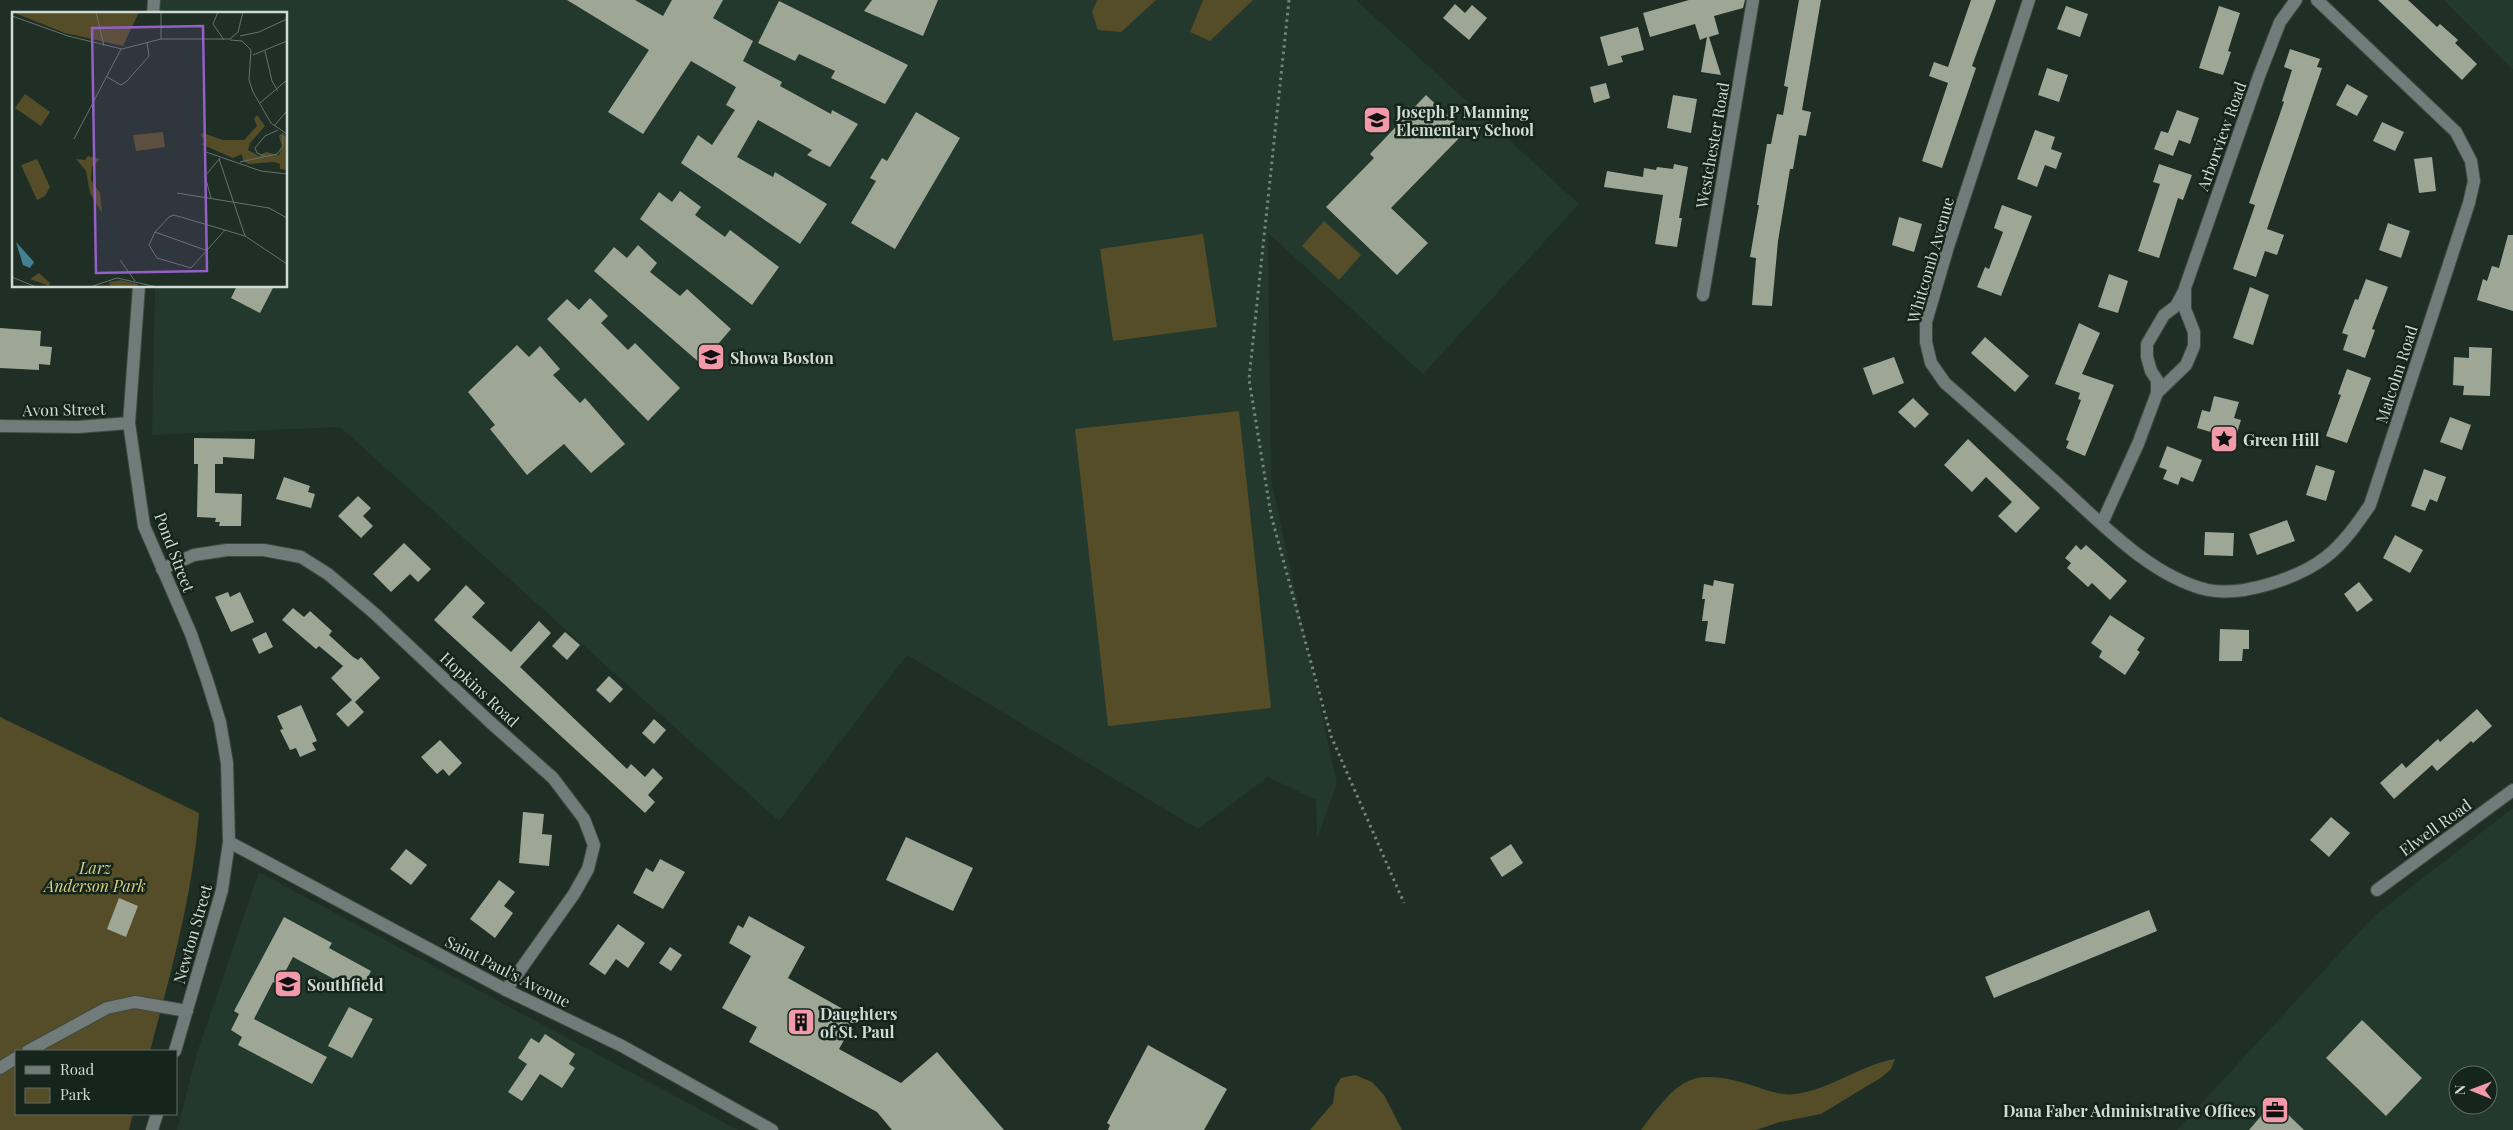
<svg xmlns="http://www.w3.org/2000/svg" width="2513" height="1130" viewBox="0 0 2513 1130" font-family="'Playfair Display',serif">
<rect width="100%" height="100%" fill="#1f2f26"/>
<g fill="#23392d" fill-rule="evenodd">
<path d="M160,0H1356L1579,204L1423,374L1268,233L1271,479L1337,784L1317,838L1316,800L1268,777L1198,829L907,655L779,821L340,427L152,435L155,286H286V14H160Z"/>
<path d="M2444,0H2513V70Z"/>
<path d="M2513,808V1130H2177L2374,916ZM2458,1075H2488V1105H2458Z"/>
<path d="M259,872L738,1130H177L197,1053Z"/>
</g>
<g fill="#544d28">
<path d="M1097,0H1156L1121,32L1098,30L1092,12Z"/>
<path d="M1203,0H1253L1210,41L1190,32Z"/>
<path d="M1324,221L1361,255L1339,280L1302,246Z"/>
<path d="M1203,234L1217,327L1113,341L1100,249Z"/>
<path d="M1239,411L1271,708L1108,726L1075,429Z"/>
<path d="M0,717L199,813C193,894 171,972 150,1051H16V1114H133L129,1130H0Z"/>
<path d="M1895,1059L1891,1069L1882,1077L1821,1114L1780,1122L1756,1130H1641C1679,1079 1690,1066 1754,1086C1766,1090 1781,1096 1795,1094C1830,1090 1860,1065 1895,1059Z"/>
<path d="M1355,1075L1372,1082L1384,1095L1402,1130H1310L1333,1103L1335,1088L1341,1078Z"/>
</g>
<g fill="#9ea796">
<path d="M567,0H635L663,16L672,0H723L713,18L753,41L743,61L782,82L780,86L831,114L832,110L858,124L830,167L807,155L812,150L758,120L737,157L773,177L775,172L827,204L800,244L681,163L698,135L712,145L735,110L726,105L736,87L691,61L643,134L608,112L649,50Z"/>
<path d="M872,0H938L923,36L864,11Z"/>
<path d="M1689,0H1745L1743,8L1714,16L1719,34L1709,37L1721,75L1701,72L1707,37L1700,40L1695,24L1650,37L1643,13Z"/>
<path d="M1799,0H1821L1802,110L1811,112L1806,136L1799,135L1793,169H1790L1778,241L1772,306L1752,305L1756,258L1750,257L1759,205H1757L1767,144H1771L1777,114L1783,115L1788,87L1784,86Z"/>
<path d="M1971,0H1996L1972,66L1976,68L1942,168L1922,161L1948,83L1929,76L1934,62L1948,67Z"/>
<path d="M2378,0H2408L2437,27L2440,24L2458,40L2455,43L2477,64L2462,80Z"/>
<path d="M779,1L908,65L885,104L831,78L835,71L799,54L795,61L758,43Z"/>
<path d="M1455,4L1465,13L1472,5L1487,18L1469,40L1443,18Z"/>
<path d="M2066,6L2088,14L2080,37L2057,29Z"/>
<path d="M2219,6L2240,13L2228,51L2231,52L2223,75L2199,68Z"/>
<path d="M1638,27L1644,50L1621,56L1623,62L1608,66L1600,37Z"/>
<path d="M2290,49L2320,59L2317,67L2322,68L2267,229L2284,235L2277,255L2265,251L2256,277L2233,269L2255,205L2249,203L2284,102L2282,101L2292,70L2284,67Z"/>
<path d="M2047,68L2068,75L2059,102L2038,95Z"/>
<path d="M1606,83L1610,98L1594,103L1590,87Z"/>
<path d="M2347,84L2368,96L2357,116L2336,105Z"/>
<path d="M1426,95L1465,132L1391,208L1428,243L1397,275L1326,207L1374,158L1370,154Z"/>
<path d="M1673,95L1697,99L1691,133L1667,128Z"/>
<path d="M2177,110L2199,118L2190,144L2179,140L2173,156L2154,149L2161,131L2168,133Z"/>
<path d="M916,112L960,138L895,249L851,223L876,181L870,178L882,158L887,161Z"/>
<path d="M2382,122L2404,132L2395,151L2373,141Z"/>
<path d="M2035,130L2055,137L2051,149L2062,153L2056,169L2045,165L2037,187L2017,179Z"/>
<path d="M2432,157L2436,191L2419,193L2414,159Z"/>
<path d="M1674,164L1688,167L1679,218H1682L1677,247L1655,244L1663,195L1604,187L1607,171L1643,177L1644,168L1656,170L1657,167L1673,169Z"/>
<path d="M2159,164L2192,175L2183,200L2178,198L2159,258L2138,251L2160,184L2153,182Z"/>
<path d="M680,191L701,207L695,215L725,237L730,230L779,267L752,305L640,219L659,192L672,202Z"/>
<path d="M2002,205L2032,216L2001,296L1977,287L1985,267L1989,269L2003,232L1994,228Z"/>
<path d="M1899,217L1922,224L1914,252L1892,245Z"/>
<path d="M2388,223L2410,231L2401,258L2379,250Z"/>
<path d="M2508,235H2513V311L2477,300L2483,279L2487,281L2492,266L2499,268Z"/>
<path d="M638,245L657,263L650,272L680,296L687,289L731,329L701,364L594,271L614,247L627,258Z"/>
<path d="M2109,274L2128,281L2118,313L2098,307Z"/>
<path d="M2366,279L2388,287L2372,329L2375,330L2365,358L2343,350L2348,335L2342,333L2355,299L2358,300Z"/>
<path d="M237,286H274L260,313L231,298Z"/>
<path d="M2250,287L2269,295L2253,345L2233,338Z"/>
<path d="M590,298L608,316L601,323L628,350L635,343L680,388L648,421L547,319L567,299L579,310Z"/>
<path d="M2079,323L2100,333L2082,374L2114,385L2085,456L2066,448L2069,441L2066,440L2081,400L2078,399L2080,393L2055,384Z"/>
<path d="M0,328L41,331L40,346L52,347L50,365L39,364V370L0,368Z"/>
<path d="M1985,337L2029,376L2015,392L1971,353Z"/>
<path d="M517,345L529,357L540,346L560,369L553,375L580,403L585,398L625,444L591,473L564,444L527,475L490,429L495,425L468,392Z"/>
<path d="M2469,347L2492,348L2490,396L2463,395L2464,386L2453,385L2454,357L2469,358Z"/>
<path d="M1894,357L1904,383L1873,395L1863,368Z"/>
<path d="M2347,369L2371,378L2347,443L2326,436L2341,395L2338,394Z"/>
<path d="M2214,396L2239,402L2234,418L2241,420L2235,439L2197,428L2202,410L2210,412Z"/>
<path d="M1913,398L1929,414L1915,428L1898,412Z"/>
<path d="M2450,417L2471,425L2462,450L2440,442Z"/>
<path d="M194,438L255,439L254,459L223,457V464H215V493L242,494L241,526H219L220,522H215L216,518L197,517L198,464H194Z"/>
<path d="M1968,439L2040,508L2016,533L1998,516L2012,502L1986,477L1972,492L1944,465Z"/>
<path d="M2167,446L2202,460L2193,482L2181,477L2178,485L2163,479L2167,470L2159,467Z"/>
<path d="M2316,465L2335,471L2326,501L2306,495Z"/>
<path d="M2424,469L2446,477L2437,502L2430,499L2425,511L2411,506Z"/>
<path d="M284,477L310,486L308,492L315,494L311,508L276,499Z"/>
<path d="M358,496L371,508L363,516L373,526L361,538L338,516Z"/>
<path d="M2287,520L2295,541L2257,555L2249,534Z"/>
<path d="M2205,532L2234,533L2233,556L2204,555Z"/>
<path d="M2395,535L2423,550L2410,573L2383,558Z"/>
<path d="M404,543L431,569L418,582L410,574L391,592L373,574Z"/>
<path d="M2076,545L2081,550L2086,545L2127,581L2110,600L2092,583L2088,587L2067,568L2071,563L2065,558Z"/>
<path d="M1714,580L1734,584L1725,644L1705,641L1708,621H1702L1705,599H1702L1704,584L1713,586Z"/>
<path d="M2359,582L2373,600L2357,612L2344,594Z"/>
<path d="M466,585L485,603L472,617L511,652L539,621L551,633L520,667L627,769L631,764L645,777L653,768L663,778L648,795L655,802L645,813L434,620Z"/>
<path d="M228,592L230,597L240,592L254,622L231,632L215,597Z"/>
<path d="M293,608L304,617L310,611L332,631L329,635L353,657L358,660L361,657L380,678L355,702L364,712L348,727L336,714L352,700L331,678L343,666L319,646L316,649L282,620Z"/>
<path d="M2110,615L2145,638L2137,650L2140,652L2125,675L2099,657L2102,651L2091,643Z"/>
<path d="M2220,629L2249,630V649H2243L2242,661H2219Z"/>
<path d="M266,632L273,647L259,654L252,639Z"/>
<path d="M565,632L580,645L567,660L552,646Z"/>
<path d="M609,676L623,689L610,703L596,690Z"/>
<path d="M301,705L317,741L312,743L316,750L300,757L296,748L290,750L280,730L283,729L277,716Z"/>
<path d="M2477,709L2492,726L2473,743L2471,741L2437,771L2432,765L2394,799L2380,783L2402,763L2406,768L2438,739L2440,742Z"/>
<path d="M654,719L666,730L654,744L642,733Z"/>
<path d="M440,740L462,763L449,776L443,769L437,774L421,757Z"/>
<path d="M523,812L544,814L542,834L552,835L549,866L519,863Z"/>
<path d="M2331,817L2350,833L2329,857L2310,840Z"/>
<path d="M906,837L973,868L953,911L886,880Z"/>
<path d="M1511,844L1523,863L1502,877L1490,858Z"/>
<path d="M406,849L427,865L411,885L390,869Z"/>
<path d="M660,859L685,872L663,909L633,893L646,868L653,872Z"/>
<path d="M499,880L515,892L504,906L513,913L495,938L470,919Z"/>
<path d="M119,898L138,906L126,937L107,929Z"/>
<path d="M2149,910L2157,931L1994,998L1985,977Z"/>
<path d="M749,916L805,947L788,978L857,1017L839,1049L901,1083L937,1052L1004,1130H892L877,1112L749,1042L757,1027L722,1008L751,956L729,943L738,925L743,928Z"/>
<path d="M284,917L332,943L329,948L371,971L360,993L293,957L278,985L273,982L254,1019L327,1057L312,1084L238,1045L242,1037L231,1030L239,1014L234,1011Z"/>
<path d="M618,924L645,943L628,968L616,959L605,975L589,964Z"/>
<path d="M670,947L682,955L671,971L659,963Z"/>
<path d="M349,1007L373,1019L352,1058L328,1046Z"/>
<path d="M2362,1020L2422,1078L2386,1116L2326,1058Z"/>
<path d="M545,1034L575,1054L569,1064L575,1068L562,1088L540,1074L522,1101L508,1092L527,1064L518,1058L531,1038L539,1043Z"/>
<path d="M1148,1045L1227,1089L1204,1130H1108L1110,1125L1107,1123Z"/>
<path d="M2274,1101L2304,1130H2249Z"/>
</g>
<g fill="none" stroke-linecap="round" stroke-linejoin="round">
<g stroke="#3b4a42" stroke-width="14">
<g id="minor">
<path d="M2029,0L1948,247L1926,322V342L1931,363L1945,383C1983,416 2020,450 2058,484C2100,522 2151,577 2208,590C2242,597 2299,578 2326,557C2344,543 2357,524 2370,505L2469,203L2474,181L2471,161L2456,132L2317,0"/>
<path d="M153,14L154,0"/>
<path d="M139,286L129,423L144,526L191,634L207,680L220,722L227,763L229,842L222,890L175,1051"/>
<path d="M1703,295L1753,0"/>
<path d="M2157,393V380L2151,371L2147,357V344L2164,315L2176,306L2184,291"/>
<path d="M0,426L78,427L129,423"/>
<path d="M2102,523L2138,444L2157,393L2186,365L2194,346V332L2185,309V288L2259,76L2280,22L2296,0"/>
<path d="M162,569L194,555L227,550H264L301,557L328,574L374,613L490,722L553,778L584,819L594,845L588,869L574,894L506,990"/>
<path d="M229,842L506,990L622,1046L772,1130"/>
<path d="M2377,890L2513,790"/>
<path d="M28,1051L107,1008L135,1002L187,1011"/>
<path d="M0,1068L16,1058"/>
<path d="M152,1130L157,1114"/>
</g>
</g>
<path stroke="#76847c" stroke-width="3" stroke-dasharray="2.5 4" stroke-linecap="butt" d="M1289,0L1249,379L1271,515L1331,736L1404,903"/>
<use href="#minor" stroke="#717b7a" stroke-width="12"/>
</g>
<defs>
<g id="school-square" transform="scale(1.4375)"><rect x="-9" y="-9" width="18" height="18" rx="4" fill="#f39aaa" stroke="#15251c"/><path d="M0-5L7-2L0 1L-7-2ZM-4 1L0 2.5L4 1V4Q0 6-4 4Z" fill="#111"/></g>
<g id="sight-square" transform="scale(1.4375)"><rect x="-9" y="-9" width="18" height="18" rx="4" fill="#f39aaa" stroke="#15251c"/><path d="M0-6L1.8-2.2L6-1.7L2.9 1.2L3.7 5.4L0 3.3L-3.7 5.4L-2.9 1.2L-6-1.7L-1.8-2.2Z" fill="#111"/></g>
<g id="building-square" transform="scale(1.4375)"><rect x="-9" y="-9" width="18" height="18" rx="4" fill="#f39aaa" stroke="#15251c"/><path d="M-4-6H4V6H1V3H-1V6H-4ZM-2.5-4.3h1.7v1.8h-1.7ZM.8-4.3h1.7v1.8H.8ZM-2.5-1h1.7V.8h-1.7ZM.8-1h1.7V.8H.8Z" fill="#111"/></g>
<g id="office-square" transform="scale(1.4375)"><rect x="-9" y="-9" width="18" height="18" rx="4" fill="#f39aaa" stroke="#15251c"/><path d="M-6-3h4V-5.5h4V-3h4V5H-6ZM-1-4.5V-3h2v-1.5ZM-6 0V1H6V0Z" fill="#111"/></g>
</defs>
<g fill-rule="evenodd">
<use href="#school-square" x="1377" y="120"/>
<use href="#school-square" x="711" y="357"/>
<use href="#sight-square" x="2224" y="439"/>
<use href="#school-square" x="288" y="984"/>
<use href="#building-square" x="801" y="1022"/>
<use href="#office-square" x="2275" y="1110"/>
</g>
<g text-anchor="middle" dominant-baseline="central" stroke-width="5" stroke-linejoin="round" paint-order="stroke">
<g font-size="16" font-weight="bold" fill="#d0dad4" stroke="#15251c" text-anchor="start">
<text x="1396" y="111">Joseph P Manning<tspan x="1396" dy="18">Elementary School</tspan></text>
<text x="730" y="357">Showa Boston</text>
<text x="2243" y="439">Green Hill</text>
<text x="307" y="984">Southfield</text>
<text x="820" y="1013">Daughters<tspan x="820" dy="18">of St. Paul</tspan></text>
<text x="2256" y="1110" text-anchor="end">Dana Faber Administrative Offices</text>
</g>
<g font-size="16" fill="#d0dad4" stroke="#15251c">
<text transform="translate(2221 136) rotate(-70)">Arborview Road</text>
<text transform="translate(1712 145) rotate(-80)">Westchester Road</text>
<text transform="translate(1930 260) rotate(-74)">Whitcomb Avenue</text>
<text transform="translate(2396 374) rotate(-72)">Malcolm Road</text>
<text transform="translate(64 409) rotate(-1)">Avon Street</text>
<text transform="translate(175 552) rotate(69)">Pond Street</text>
<text transform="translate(480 689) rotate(43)">Hopkins Road</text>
<text transform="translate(2435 827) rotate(-36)">Elwell Road</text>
<text transform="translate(192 934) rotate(-74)">Newton Street</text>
<text transform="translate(508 971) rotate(27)">Saint Paul's Avenue</text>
</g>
<g font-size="16" font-style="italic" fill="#ded082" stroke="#15251c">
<text x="95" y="867">Larz<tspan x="95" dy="18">Anderson Park</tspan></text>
</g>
</g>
<g transform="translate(12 12)">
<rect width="275" height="275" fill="#1f2f26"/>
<path d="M0,0H127L111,34L53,21ZM13,82L38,100L29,114L3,96ZM245,103L253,114L238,131L236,138L247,144L254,140L267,143L270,134L267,125L268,122L275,124V158L268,157V152L262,150L237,152L231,149L230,142L221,146L189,132L194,130L189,123L191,121L211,128H232L245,114L242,107ZM151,120L153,135L124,139L121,123ZM76,144L88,147L80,155L79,168L88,181L90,201L78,181L74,159L64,147L73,148ZM25,147L38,175L33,184L25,188L9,153ZM27,261L38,271L37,274L18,267ZM109,268L126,272L125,275H98L97,270Z" fill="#544d28"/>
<path d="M4,230L22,250L18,256L11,253Z" fill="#438093"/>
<path fill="none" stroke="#66736c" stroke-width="1" d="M84,0L92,34M149,0V27M206,0L201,12L212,28M0,4L56,24L110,37L149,27H218L226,20L231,0M228,24L247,20L275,7M218,28L230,29L239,38L237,68L241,80L259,111L275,122M253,39L260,69L266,79M241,43L275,29M95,65L109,73L115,69L137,44L135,30M248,91L275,68M262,114L275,99M62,127L109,37M194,140L249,159L275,162M253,144L245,141L243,136L253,124L266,118M207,147L233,224M228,150L265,142L271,134V121M165,181L257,196L275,206M199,186L193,164L208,146M213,218L179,256L145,246L137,233L143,220L157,205L162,203L233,224L275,252M143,220L196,239M108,248L123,269M0,265L24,275M78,275L105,266L145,275"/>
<path fill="#9460c5" fill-opacity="0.15" stroke="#9460c5" stroke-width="2.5" d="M191,14L195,259L84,261L80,16Z"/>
<rect width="275" height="275" fill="none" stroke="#d0dad4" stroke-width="2.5"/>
</g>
<rect x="15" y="1050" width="162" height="65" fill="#15251c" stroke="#606d66"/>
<rect x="25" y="1066" width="25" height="8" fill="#717b7a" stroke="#606d66"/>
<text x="60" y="1075" font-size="15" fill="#d0dad4">Road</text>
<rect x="25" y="1088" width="25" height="15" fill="#544d28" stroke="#606d66"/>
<text x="60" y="1100" font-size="15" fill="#d0dad4">Park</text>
<g transform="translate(2473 1090) rotate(271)"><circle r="24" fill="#15251c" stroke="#606d66"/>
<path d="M0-4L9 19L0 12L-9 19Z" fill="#f39aaa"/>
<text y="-8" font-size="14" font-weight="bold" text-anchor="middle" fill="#d0dad4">N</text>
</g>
</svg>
